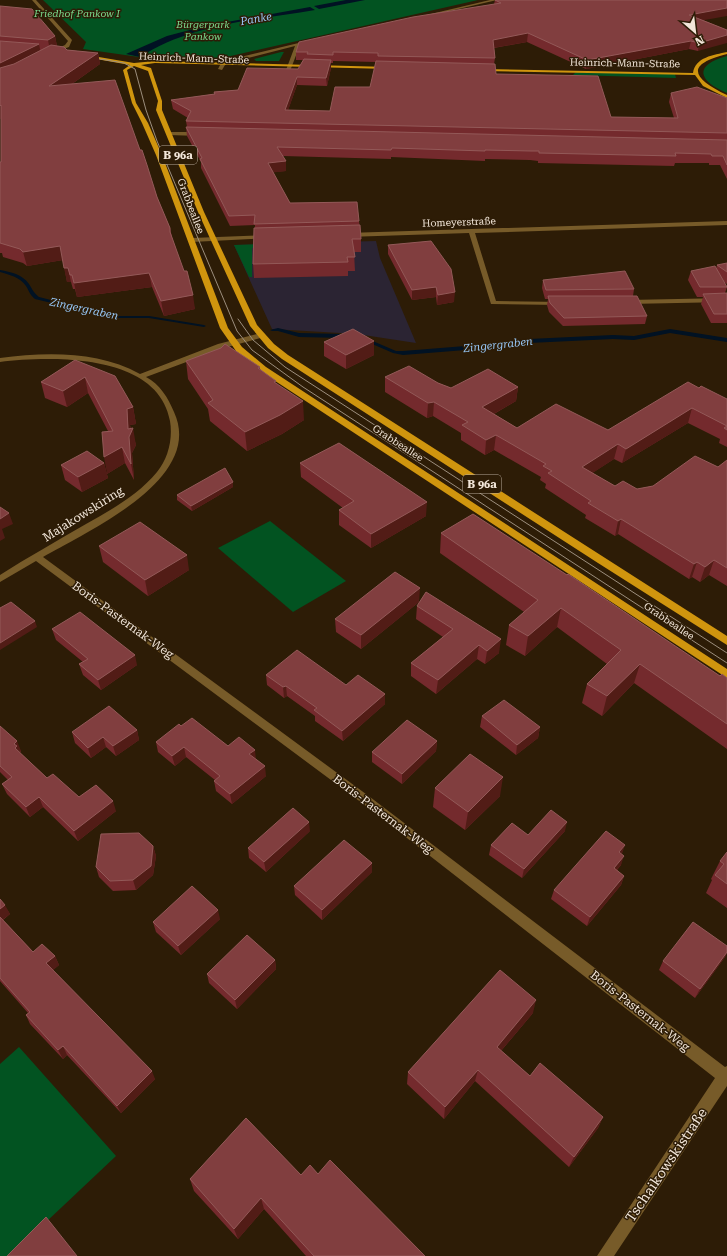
<svg xmlns="http://www.w3.org/2000/svg" width="727" height="1256" viewBox="0 0 727 1256" font-family="'Roboto Serif',serif">
<rect width="100%" height="100%" fill="#2d1c06"/>
<path fill="#2b2433" d="M376,241L380,258L416,343L357,334L272,329L234,245Z"/>
<g fill="#025321">
<path d="M43,0H478L213,60L146,58L83,49L86,42Z"/>
<path d="M281,52H284L279,61H256L254,59Z"/>
<path d="M727,56V93C698,81 693,65 727,56Z"/>
<path d="M576,72L675,74L676,78L573,75Z"/>
<path d="M355,241L345,246L252,248V277H249L234,245Z"/>
<path d="M270,521L346,581L293,612L218,548Z"/>
<path d="M19,1047L116,1156L10,1256H0V1064Z"/>
</g>
<g fill="#011223">
<path d="M346,0H365L319,9L314,6Z"/>
<path d="M310,7L315,10C256,20 191,24 140,57L126,54L167,36L205,26Z"/>
</g>
<g fill="none" stroke-linecap="round" stroke-linejoin="round">
<g fill="#011223" fill-rule="evenodd">
<path d="M0,270C11,272 22,274 29,284C32,289 34,293 39,297L114,316H149L204,325L206,326L204,327L149,318H114L35,299C30,295 29,291 26,286C20,277 10,275 0,272Z"/>
<path d="M278,328L299,333L344,334L347,336L344,338L299,337L278,331H272L270,330Z"/>
<path d="M670,329L727,338V342L670,333L634,340L613,339L529,343L503,347L403,355L393,353L363,340L368,339L396,351H403L503,343L529,339L613,335L634,336Z"/>
</g>
<g fill="#775b29" fill-rule="evenodd">
<path d="M32,0H36L72,40L69,47L50,54V52L65,45L68,41Z"/>
<path d="M490,0H497L420,18L418,17Z"/>
<path d="M311,40L313,42L300,45L290,71L286,70L295,46L232,62L225,65L222,70L218,69L221,63L228,60Z"/>
<path d="M167,132H199L202,134L199,136L169,135L167,134Z"/>
<path d="M727,221V225L475,233L496,301L562,302V304L560,305L491,304L469,233L347,237L344,235L347,233Z"/>
<path d="M267,235L270,237L269,238L192,242L189,240L192,238Z"/>
<path d="M727,298V302L628,304L625,302L628,300Z"/>
<path d="M261,333H264V337L224,348L146,377C160,384 168,398 174,412C205,479 88,531 43,557L370,797L725,1067L727,1066V1086L614,1256H597L715,1078L362,803L36,561L0,582V575C28,557 57,541 86,524C111,510 138,495 157,472C168,459 173,439 170,421C158,353 51,356 0,362V358C47,352 98,351 140,374L218,344Z"/>
</g>
<g fill="#d0950e" fill-rule="evenodd">
<path d="M727,52V54C683,65 694,79 727,95V98L703,86L695,75L484,71L482,70L484,69L693,73C695,57 714,55 727,52Z"/>
<path d="M87,55L134,63L155,61L390,67L388,69L155,63L141,65L151,68L162,101V110L204,212L257,325L274,344L288,355L727,636V645L598,563L282,359L268,348L250,326L198,212L156,110L158,101L148,71L134,66L127,70L136,103L148,123L162,155L228,328L242,347L266,367L727,669V678L260,371L236,351L220,328L156,155L142,123L132,103L123,70L130,65L85,57Z"/>
</g>
<g stroke="#9c8e7d" stroke-width="1">
<path d="M88,57L124,63L135,69L146,110L157,141L237,331L252,350L303,387L727,663"/>
<path d="M238,319L253,340L285,367L727,653"/>
</g>
</g>
<g fill="#742a2d" fill-rule="evenodd">
<path d="M495,0L703,20L727,30L698,51L689,49L586,69L527,42L494,48L495,58L494,64L496,74L611,117L674,118L669,102L671,93L727,98V179L720,165H709V163H675L674,166L538,163V161L530,160L485,159V161L391,157V159L283,156L286,161V171L273,172L290,203L359,221L361,239V252H354L355,271H348V276L254,278L253,264L255,225L230,226L201,168V162L187,136L186,127H187L186,121L188,118L173,109L171,100L214,94V92L238,90L298,69L303,60H296V52L494,4ZM333,61L376,62L370,87L330,111L288,110L297,85L327,86L331,68V63H333Z"/>
<path d="M0,6L55,36L57,46L67,50L98,53L100,64L72,84L140,150L157,197L170,228L172,237L195,309L164,316L152,287L77,297L75,289H73L71,282H67L63,260L27,266L23,263L3,257L2,253H0V162H1V118L0,119Z"/>
<path d="M388,245L454,302L437,305L436,297L412,300L388,254Z"/>
<path d="M727,263V284L724,282L727,287L725,293H727V323H711L701,304L703,297H697L688,280L691,271L716,269L717,265Z"/>
<path d="M543,280L634,289L633,296L647,316L645,324L563,326L549,312L547,305L548,299H545L542,288Z"/>
<path d="M374,341V355L346,369L324,356V342Z"/>
<path d="M75,360L133,407L136,424L130,425L131,429L136,445L132,453L134,480L125,463L107,474L108,431L88,393L67,407L45,398L41,382Z"/>
<path d="M186,361L260,367V369L276,383L304,420L282,434L247,451L210,421L208,409L188,379Z"/>
<path d="M385,377L438,383L451,388L518,387L516,401L494,414L517,428L608,430L699,388L727,399V447L719,443L720,439L688,423L622,463L614,459L592,473L615,486L637,489L653,486L718,467L727,460V586L709,575L700,582L692,577L689,579L618,534L615,536L585,518L586,515L545,488L546,484L540,480L541,477L494,450L485,455L461,440V433L433,416L427,418L385,392Z"/>
<path d="M104,463L108,478L82,492L65,480L61,465Z"/>
<path d="M300,463L426,516L371,548L339,525V510L343,508L301,477Z"/>
<path d="M233,487L192,511L177,500V495Z"/>
<path d="M441,533L720,676L727,678V749L634,683L602,716L582,703L587,684L607,664L557,627L525,656L506,645L509,625L524,612L440,553Z"/>
<path d="M99,546L189,570L148,596L103,562Z"/>
<path d="M419,602L361,649L336,632L335,619Z"/>
<path d="M417,606L499,653L485,664L477,659L436,694L411,676V663L443,637L416,619Z"/>
<path d="M52,629L137,665L101,690L83,675L79,664L83,662L56,640Z"/>
<path d="M266,675L346,685L385,704L343,741L315,721V716L287,696L284,698L267,685Z"/>
<path d="M482,716L540,727L538,738L516,755L480,727Z"/>
<path d="M0,726L21,751L20,753L47,778L79,797L116,811L78,841L43,807L30,817L7,794L2,784L8,780L0,772Z"/>
<path d="M181,726L228,746L266,776L232,804L216,791L214,781L215,780L186,757L175,766L158,752L156,742Z"/>
<path d="M137,730L139,740L116,756L106,747L91,758L75,743L72,732Z"/>
<path d="M437,741L436,751L402,784L372,762V752Z"/>
<path d="M435,788L500,796L465,830L433,807Z"/>
<path d="M310,831L266,872L249,858L248,848Z"/>
<path d="M565,831L522,878L489,855L491,845L528,835Z"/>
<path d="M153,846L156,856L153,875L136,890L113,891L99,877L96,867Z"/>
<path d="M727,852V908L706,893L712,880L711,879L720,861Z"/>
<path d="M622,854L621,865L617,870L624,876L621,885L587,926L551,899L554,890Z"/>
<path d="M372,872L322,920L295,895L294,886Z"/>
<path d="M0,899L10,914L3,920L33,952L55,956L59,965L53,970L155,1079L121,1113L67,1055L63,1059L30,1024L26,1015L28,1013L0,981Z"/>
<path d="M220,919L181,955L156,932L153,922Z"/>
<path d="M727,946V953L725,957L695,998L659,970L663,961Z"/>
<path d="M275,960L276,969L237,1009L209,983L207,974Z"/>
<path d="M533,1013L501,1051L530,1076L603,1117L598,1128L569,1167L475,1081L444,1119L407,1084L408,1072Z"/>
<path d="M318,1174L425,1256H306L264,1209L238,1239L194,1191L190,1179L301,1175Z"/>
</g>
<g fill="#521c16">
<path d="M727,8V16L688,23L689,15Z"/>
<path d="M528,33L527,42L492,48L493,40Z"/>
<path d="M727,35V43L698,51L699,43Z"/>
<path d="M55,36L57,47L50,51L48,40Z"/>
<path d="M691,41L689,49L586,69L587,60Z"/>
<path d="M39,44L41,55L0,75V63Z"/>
<path d="M98,53L100,64L52,98L49,86Z"/>
<path d="M331,60V68L327,86L326,78Z"/>
<path d="M297,77V85L285,119V110Z"/>
<path d="M1,105L4,117L0,119V106Z"/>
<path d="M286,161V171L269,173L268,163Z"/>
<path d="M60,246L63,260L27,266L23,252Z"/>
<path d="M64,268H68L71,282H67Z"/>
<path d="M149,273L152,287L77,297L74,283Z"/>
<path d="M436,287V297L412,300V290Z"/>
<path d="M455,292L454,302L437,305L438,295Z"/>
<path d="M193,295L195,309L164,316L161,301Z"/>
<path d="M374,341V355L346,369V355Z"/>
<path d="M85,377L88,393L67,407L63,391Z"/>
<path d="M518,387L516,401L481,421L482,407Z"/>
<path d="M303,401L304,420L282,434L247,451L245,432Z"/>
<path d="M434,402L433,416L427,418L428,403Z"/>
<path d="M133,407L136,424L130,425L131,433L133,428L136,445L132,453L134,480L131,464L127,409Z"/>
<path d="M692,408L688,423L622,463L626,449Z"/>
<path d="M496,435L494,450L485,455L486,440Z"/>
<path d="M618,444L614,459L579,482L582,467Z"/>
<path d="M122,447L125,463L107,474L104,457Z"/>
<path d="M104,463L108,478L82,492L78,477Z"/>
<path d="M233,482V487L192,511L191,506Z"/>
<path d="M427,502L426,516L371,548V534Z"/>
<path d="M9,513L13,524L2,529L5,538L0,541V519Z"/>
<path d="M621,519L618,534L615,536L618,521Z"/>
<path d="M187,555L189,570L148,596L145,580Z"/>
<path d="M714,560L709,575L700,582L705,567Z"/>
<path d="M697,562L692,577L689,579L694,564Z"/>
<path d="M420,588L419,602L361,649V635Z"/>
<path d="M561,608L557,627L525,656L528,636Z"/>
<path d="M35,621L37,627L0,650V643Z"/>
<path d="M501,639L499,653L485,664L487,651Z"/>
<path d="M479,645L477,659L436,694L438,680Z"/>
<path d="M135,655L137,665L101,690L98,680Z"/>
<path d="M640,664L634,683L602,716L607,696Z"/>
<path d="M286,686L287,696L284,698L283,687Z"/>
<path d="M385,694V704L343,741L342,731Z"/>
<path d="M540,727L538,738L516,755L517,745Z"/>
<path d="M137,730L139,740L116,756L113,746Z"/>
<path d="M103,737L106,747L91,758L88,748Z"/>
<path d="M17,741L21,751L19,753L15,748L14,744Z"/>
<path d="M437,741L436,751L402,784V774Z"/>
<path d="M184,747L186,757L175,766L172,756Z"/>
<path d="M255,750L256,760L249,754Z"/>
<path d="M265,766L266,776L232,804L230,794Z"/>
<path d="M503,777L500,796L465,830L468,812Z"/>
<path d="M39,797L43,807L30,817L26,807Z"/>
<path d="M113,801L116,811L78,841L74,831Z"/>
<path d="M309,822L310,831L266,872L264,862Z"/>
<path d="M567,822L565,831L522,878L524,869Z"/>
<path d="M625,845L622,854L619,852Z"/>
<path d="M153,846L156,856L153,875L136,890L133,880Z"/>
<path d="M624,856L621,865L610,877L614,868Z"/>
<path d="M372,863V872L322,920V910Z"/>
<path d="M624,876L621,885L587,926L590,917Z"/>
<path d="M5,905L10,914L1,921L0,920V909Z"/>
<path d="M218,910L220,919L181,955L178,946Z"/>
<path d="M727,952L725,957L695,998L700,989Z"/>
<path d="M55,956L59,965L51,972L46,963Z"/>
<path d="M275,960L276,969L237,1009L235,1000Z"/>
<path d="M536,1000L533,1013L494,1059L497,1047Z"/>
<path d="M63,1046L67,1055L63,1059L58,1050Z"/>
<path d="M478,1070L475,1081L444,1119L445,1107Z"/>
<path d="M152,1071L155,1079L121,1113L117,1106Z"/>
<path d="M603,1117L598,1128L569,1167L574,1157Z"/>
<path d="M261,1198L264,1209L238,1239L234,1229Z"/>
</g>
<g fill="#813e3f" stroke="#935958">
<path d="M495,0H727V8L689,15L727,30V35L699,43L691,41L587,60L528,33L493,40L495,58L378,56V53L333,52V55L307,54L308,52H296L299,42L413,17L501,3Z"/>
<path d="M0,6L32,9L55,36L48,40L0,36Z"/>
<path d="M0,41L39,44L0,63Z"/>
<path d="M51,45L64,47L67,50L98,53L49,86L115,80L140,150H142L147,165L157,197L170,228V232L184,271H187L193,295L161,301L149,273L74,283L72,275H70L68,268H64L60,246L23,252L20,249L0,243V162H1V105L0,106V68L14,64Z"/>
<path d="M304,59L331,60L326,78L297,77L285,110L330,111L335,87H370L376,61L495,64L496,74L598,76L611,117L678,118L671,93L697,87L727,98V133L186,121L191,111L171,100L215,94L214,92L238,90L247,68L298,69Z"/>
<path d="M186,127L727,140V165L723,156H712L711,154L675,153L676,156L539,153V151H531L485,150V151L392,148L391,150L277,147L286,161L268,163L290,203L357,202L359,221L254,224L255,215L229,216L200,159L202,158Z"/>
<path d="M360,225L361,239H352L355,257H347L348,262L253,264L254,228Z"/>
<path d="M431,241L451,269L455,292L438,295L436,287L412,290L388,245Z"/>
<path d="M727,263V272L717,265Z"/>
<path d="M715,266L727,287H700L691,271Z"/>
<path d="M625,271L634,289L546,290L543,280Z"/>
<path d="M727,293V314H714L703,294Z"/>
<path d="M548,296H637L647,316L564,318L550,303Z"/>
<path d="M353,329L374,341L346,355L324,342Z"/>
<path d="M225,344L260,367L258,368L276,381L274,382L303,401L280,415L245,432L208,403L213,400L186,361L221,348Z"/>
<path d="M75,360L115,376L133,407L127,409L128,429L133,428L129,437L131,464L122,447L104,457L102,432L113,431L85,377L63,391L41,382Z"/>
<path d="M409,366L438,383L451,388L488,369L518,387L482,407L517,428L556,404L608,430L688,382L699,388L701,386L727,399V430L724,428L727,426L692,408L626,449L618,444L582,467L615,486L623,481L637,489L653,486L695,456L718,467L727,460V568L714,560L705,567L697,562L694,564L621,519L618,521L588,503L591,501L548,473L552,471L543,466L546,464L496,435L486,440L462,425L468,422L434,402L428,403L385,377Z"/>
<path d="M339,443L427,502L371,534L339,510L354,501L300,463Z"/>
<path d="M87,451L104,463L78,477L61,465Z"/>
<path d="M225,468L233,482L191,506L177,495Z"/>
<path d="M0,507L9,513L0,519Z"/>
<path d="M473,514L567,575L568,574L720,676L722,674L727,678V724L640,664L607,696L587,684L621,650L561,608L528,636L509,625L538,600L441,533Z"/>
<path d="M140,522L187,555L145,580L99,546Z"/>
<path d="M395,572L420,588L361,635L335,619Z"/>
<path d="M426,592L501,639L487,651L479,645L438,680L411,663L453,629L417,606Z"/>
<path d="M11,602L35,621L0,643V608Z"/>
<path d="M80,612L135,655L98,680L79,664L88,659L52,629Z"/>
<path d="M297,650L346,685L358,675L385,694L342,731L314,710L317,708L286,686L283,687L266,675Z"/>
<path d="M504,700L540,727L517,745L482,716Z"/>
<path d="M109,706L137,730L113,746L103,737L88,748L72,732Z"/>
<path d="M192,718L228,746L239,737L255,750L249,754L265,766L230,794L214,781L220,776L184,747L172,756L156,742L179,724L181,726Z"/>
<path d="M407,720L437,741L402,774L372,752Z"/>
<path d="M0,726L17,741L14,744L17,746L15,748L47,778L53,774L79,797L96,785L113,801L74,831L39,797L26,807L2,784L12,777L0,766Z"/>
<path d="M470,754L503,777L468,812L435,788Z"/>
<path d="M293,808L309,822L264,862L248,848Z"/>
<path d="M551,810L567,822L524,869L491,845L512,823L528,835Z"/>
<path d="M606,831L625,845L619,852L624,856L614,868L624,876L590,917L554,890Z"/>
<path d="M139,833L153,846L151,866L133,880L110,881L96,867L101,834Z"/>
<path d="M344,840L372,863L322,910L294,886Z"/>
<path d="M727,852V884L715,875L724,864L720,861Z"/>
<path d="M192,886L218,910L178,946L153,922Z"/>
<path d="M0,899L5,905L0,909Z"/>
<path d="M0,917L33,952L42,944L55,956L46,963L152,1071L117,1106L63,1046L58,1050L26,1015L30,1012L0,978Z"/>
<path d="M693,922L727,946V952L700,989L663,961Z"/>
<path d="M247,935L275,960L235,1000L207,974Z"/>
<path d="M500,970L536,1000L497,1047L530,1076L540,1063L603,1117L574,1157L478,1070L445,1107L408,1072Z"/>
<path d="M246,1118L301,1175L310,1165L318,1174L330,1160L425,1256H314L261,1198L234,1229L190,1179Z"/>
<path d="M46,1217L77,1256H7Z"/>
</g>
<g text-anchor="middle" dominant-baseline="central" stroke-width="3" stroke-linejoin="round" paint-order="stroke">
<g font-size="10" font-style="italic" fill="#7bdb8f" stroke="#2d1c06">
<text x="77" y="13">Friedhof Pankow I</text>
<text x="203" y="24">Bürgerpark<tspan x="203" dy="12">Pankow</tspan></text>
</g>
<g font-size="10" fill="#f2e6d9" stroke="#2d1c06">
<text transform="translate(194 58) rotate(2)">Heinrich-Mann-Straße</text>
<text transform="translate(625 63) rotate(1)">Heinrich-Mann-Straße</text>
<text transform="translate(191 206) rotate(69)">Grabbeallee</text>
<text transform="translate(459 222) rotate(-2)">Homeyerstraße</text>
<text transform="translate(398 443) rotate(33)">Grabbeallee</text>
<text transform="translate(669 621) rotate(34)">Grabbeallee</text>
</g>
<g font-size="11" font-style="italic" fill="#96c6f5" stroke="#2d1c06">
<text transform="translate(256 19) rotate(-10)">Panke</text>
<text transform="translate(84 309) rotate(12)">Zingergraben</text>
<text transform="translate(498 345) rotate(-6)">Zingergraben</text>
</g>
<g fill="#2d1c06" stroke="#b7a99a" stroke-width="1">
<rect x="159" y="146" width="38" height="18" rx="3"/>
<rect x="463" y="475" width="38" height="18" rx="3"/>
</g>
<g font-size="11" font-weight="bold" fill="#f2e6d9">
<text x="178" y="155">B 96a</text>
<text x="482" y="484">B 96a</text>
</g>
<g font-size="12" fill="#f2e6d9" stroke="#2d1c06">
<text transform="translate(83 514) rotate(-32)">Majakowskiring</text>
<text transform="translate(123 620) rotate(36)">Boris-Pasternak-Weg</text>
<text transform="translate(383 814) rotate(37)">Boris-Pasternak-Weg</text>
<text transform="translate(640 1011) rotate(38)">Boris-Pasternak-Weg</text>
</g>
<g font-size="14" fill="#f2e6d9" stroke="#2d1c06">
<text transform="translate(666 1165) rotate(-56)">Tschaikowskistraße</text>
</g>
</g>
<g transform="translate(695 32) rotate(152)" stroke="#2d1c06" stroke-width="3" paint-order="stroke">
<path d="M0-3L7 15L0 10L-7 15Z" fill="#f2e6d9"/>
<text y="-6" font-size="11" font-weight="bold" text-anchor="middle" fill="#f2e6d9">N</text>
</g>
</svg>
